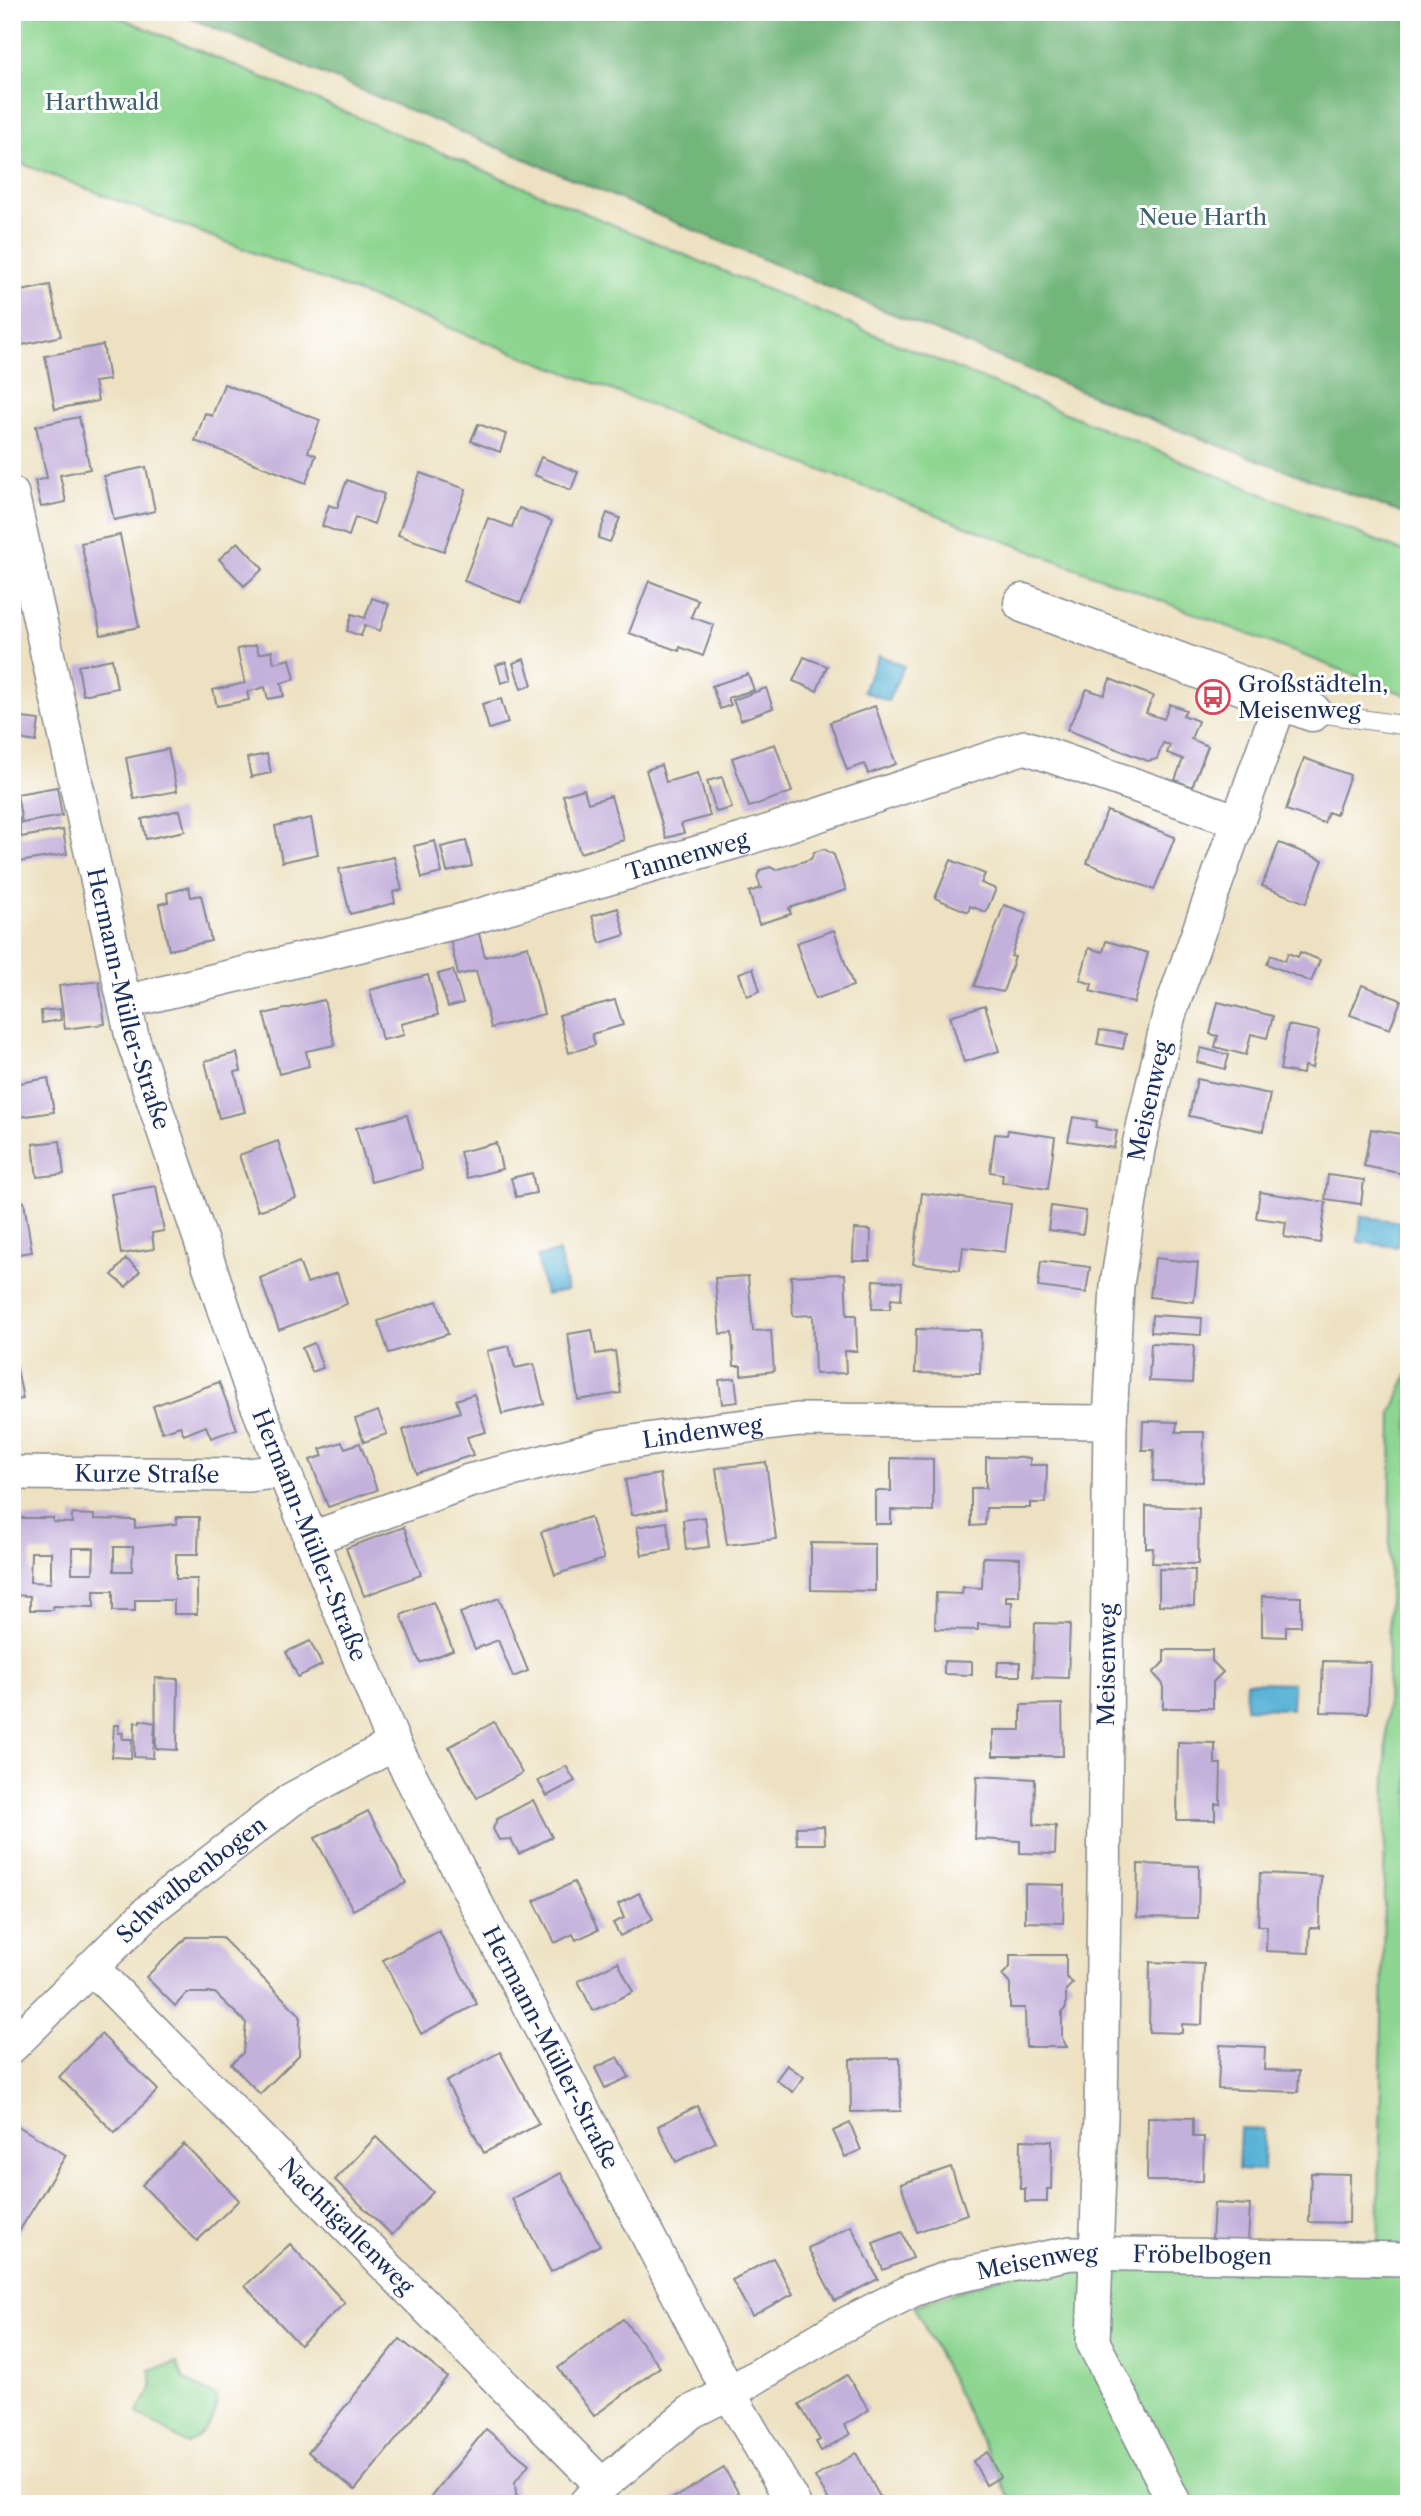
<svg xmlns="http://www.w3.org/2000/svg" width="1421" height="2516" viewBox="0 0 1421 2516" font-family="'Libre Caslon Text',serif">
<rect width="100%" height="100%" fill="#fff"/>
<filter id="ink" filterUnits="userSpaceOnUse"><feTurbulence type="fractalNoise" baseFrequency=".0143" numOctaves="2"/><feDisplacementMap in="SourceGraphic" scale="14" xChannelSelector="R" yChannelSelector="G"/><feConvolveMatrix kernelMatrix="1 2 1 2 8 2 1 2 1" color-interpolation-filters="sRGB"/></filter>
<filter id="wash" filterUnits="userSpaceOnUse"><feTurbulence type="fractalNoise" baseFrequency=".00686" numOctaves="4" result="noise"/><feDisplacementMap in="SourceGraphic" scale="28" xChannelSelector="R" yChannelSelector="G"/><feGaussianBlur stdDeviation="1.57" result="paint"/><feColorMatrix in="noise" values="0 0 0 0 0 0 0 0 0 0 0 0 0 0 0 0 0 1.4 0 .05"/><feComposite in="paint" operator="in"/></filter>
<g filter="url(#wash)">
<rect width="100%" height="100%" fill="#ede1c1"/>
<g fill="#8dd590" stroke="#548277" stroke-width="2">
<path d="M12,12H107L878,336L1409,554V696L12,160Z"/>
<path d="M1409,1370V2504H1013L914,2306L1071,2253L1378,2258L1392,1413Z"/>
<path d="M177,2363L184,2379L216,2397C219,2419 205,2432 188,2444L137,2413L153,2386L150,2370Z"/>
</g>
<path fill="#72b67a" stroke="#46726c" stroke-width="2" d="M176,12H1409V516L1167,426L888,312Z"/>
<g fill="#59b2d6" stroke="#3a709a" stroke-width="2">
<path d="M879,655L904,666L888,701L863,691Z"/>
<path d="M1361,1216L1401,1222L1397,1247L1358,1242Z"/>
<path d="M559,1252L567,1290L545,1295L537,1257Z"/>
<path d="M1246,1682L1293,1683L1292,1709L1245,1708Z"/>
<path d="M1240,2128L1264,2129L1263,2171L1238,2170Z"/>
</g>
<g id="blocks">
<g fill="#c4b1db" fill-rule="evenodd">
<path d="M50,285L61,336L18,346L12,318V293Z"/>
<path d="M103,345L109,380L94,382L98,401L55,409L45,356Z"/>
<path d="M224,384L320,420L308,452L316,455L306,483L195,441L205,413L212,416Z"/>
<path d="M79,417L90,469L60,475L66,502L41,507L35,481L47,478L36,426Z"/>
<path d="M478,424L506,434L500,452L471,441Z"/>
<path d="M541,457L578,472L571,490L534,475Z"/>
<path d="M146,467L155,511L114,520L104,476Z"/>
<path d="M420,473L466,489L444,551L398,535Z"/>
<path d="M347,480L384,494L374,524L355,517L349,536L322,526L329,505L337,508Z"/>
<path d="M519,508L552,521L521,603L464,581L488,518L512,527Z"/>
<path d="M607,513L620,518L610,542L598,538Z"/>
<path d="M120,535L139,627L101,635L81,543Z"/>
<path d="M238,542L263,569L244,586L219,559Z"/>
<path d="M649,581L698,600L691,617L714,625L703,656L680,647L679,651L629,633Z"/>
<path d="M372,598L389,604L380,631L365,625L361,636L347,631L352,614L365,618Z"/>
<path d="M256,645L259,654L272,651L274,663L290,659L295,679L281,683L284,696L268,699L265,687L247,692L249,700L217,706L213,690L245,683L237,649Z"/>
<path d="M804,657L827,666L817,691L793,681Z"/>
<path d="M112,659L117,688L83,695L78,666Z"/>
<path d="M524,659L532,685L521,689L513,663Z"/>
<path d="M506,662L511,680L501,683L496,665Z"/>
<path d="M748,674L754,690L728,698L731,705L720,709L712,686Z"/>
<path d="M1110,679L1153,696L1146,713L1164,719L1170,704L1186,710L1183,715L1198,721L1191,739L1208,746L1192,787L1175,780L1183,759L1167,753L1170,745L1163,743L1157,759L1148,761L1067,730L1087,689L1104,695Z"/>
<path d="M766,688L773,708L741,720L733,700Z"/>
<path d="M501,699L508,723L489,729L482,704Z"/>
<path d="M875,706L896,764L868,774L865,764L847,770L830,722Z"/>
<path d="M22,718L39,720L36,742L19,739Z"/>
<path d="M775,744L792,792L749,807L732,758Z"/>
<path d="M168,749L177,791L134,799L126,758Z"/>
<path d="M267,754L271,773L251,777L247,758Z"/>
<path d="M1304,758L1350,775L1336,815L1328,812L1324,823L1286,810Z"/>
<path d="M661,765L666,782L698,773L710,816L681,824L684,833L666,838L646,770Z"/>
<path d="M722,777L732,808L716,812L707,781Z"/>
<path d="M57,787L62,816L22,823L17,794Z"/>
<path d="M584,789L588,803L611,796L624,840L580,853L563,795Z"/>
<path d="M180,810L185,831L146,839L142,819Z"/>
<path d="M1107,811L1175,837L1154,890L1087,863Z"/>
<path d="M311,818L318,854L282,862L275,826Z"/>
<path d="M19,819L21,837L63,830L67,854L12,863V820Z"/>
<path d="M435,841L442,873L422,878L414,846Z"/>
<path d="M466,841L472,866L447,872L441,847Z"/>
<path d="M1279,843L1323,860L1306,903L1262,886Z"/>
<path d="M824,849L834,855L846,890L789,908L791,914L759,924L749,892L761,888L757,877L760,870L770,867L776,870L811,859L814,852Z"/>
<path d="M394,857L402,890L393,892L395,903L350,914L339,869Z"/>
<path d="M951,860L985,874L981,883L996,889L986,912L970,906L968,912L935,898Z"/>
<path d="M189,887L191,897L201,895L211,941L169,950L159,904L168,902L167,893Z"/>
<path d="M1004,905L1027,913L1011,956L1015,957L1003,992L974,986Z"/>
<path d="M618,908L625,935L600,943L592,916Z"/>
<path d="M478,930L485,957L528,946L544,1014L491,1028L476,971L458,975L450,938Z"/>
<path d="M834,930L853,986L815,999L796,943Z"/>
<path d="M1106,941L1148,953L1134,1003L1090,991L1092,984L1080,980L1089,948L1103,952Z"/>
<path d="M1300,952L1320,960L1311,982L1267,964L1271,955L1285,961L1288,953L1298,957Z"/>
<path d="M753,968L760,991L747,996L739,973Z"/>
<path d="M453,970L463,1003L448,1007L438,974Z"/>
<path d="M428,975L438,1015L401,1024L404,1035L382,1040L370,990Z"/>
<path d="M99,981L105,1024L65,1029L59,986Z"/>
<path d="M1362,985L1401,1000L1390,1029L1350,1015Z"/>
<path d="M324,1000L335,1045L306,1051L309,1066L279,1074L264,1014Z"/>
<path d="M615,1000L623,1025L592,1034L595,1045L569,1053L559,1015Z"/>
<path d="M1218,1002L1273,1016L1267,1038L1251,1034L1246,1055L1215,1047L1218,1036L1210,1034Z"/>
<path d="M985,1005L999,1051L964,1062L950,1016Z"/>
<path d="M60,1009L61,1020L42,1023L41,1011Z"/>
<path d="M1288,1025L1319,1031L1312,1068L1304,1066L1303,1074L1280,1070Z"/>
<path d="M1100,1030L1126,1034L1123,1049L1097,1044Z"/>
<path d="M1201,1048L1229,1055L1225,1069L1197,1062Z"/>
<path d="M237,1053L241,1071L235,1072L245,1112L219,1118L205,1061Z"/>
<path d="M48,1078L54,1112L20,1117L14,1084Z"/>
<path d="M1197,1079L1270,1094L1263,1131L1189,1116Z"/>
<path d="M407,1115L422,1169L371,1182L356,1128Z"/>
<path d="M1073,1117L1097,1121L1095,1127L1117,1131L1114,1148L1068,1141Z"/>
<path d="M1371,1129L1407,1135L1404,1150L1409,1151V1175L1364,1166Z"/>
<path d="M1008,1130L1055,1137L1048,1189L1002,1182L1003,1174L990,1172L995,1134L1007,1135Z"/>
<path d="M60,1141L64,1174L37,1177L33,1144Z"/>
<path d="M278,1141L296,1198L258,1211L239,1155Z"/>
<path d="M496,1143L502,1169L467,1178L460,1152Z"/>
<path d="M532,1173L536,1193L516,1197L511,1178Z"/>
<path d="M1328,1175L1364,1180L1361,1204L1325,1199Z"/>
<path d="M156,1186L164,1231L152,1233L154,1249L121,1254L111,1194Z"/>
<path d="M1260,1192L1326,1202L1320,1243L1284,1237L1286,1222L1256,1218Z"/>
<path d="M922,1193L1011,1204L1005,1252L963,1247L960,1270L913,1264Z"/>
<path d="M24,1202L32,1252L12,1255V1204Z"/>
<path d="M1051,1206L1086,1211L1083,1234L1048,1230Z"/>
<path d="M854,1229L871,1230L870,1261H853Z"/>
<path d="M1155,1258L1198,1263L1194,1302L1150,1297Z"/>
<path d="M126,1259L140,1271L126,1287L112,1275Z"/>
<path d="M1041,1261L1090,1267L1086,1293L1038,1287Z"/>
<path d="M299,1262L307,1283L337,1273L347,1304L279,1330L260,1278Z"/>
<path d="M845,1274L847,1315H856L857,1351H845L846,1373L815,1374L813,1315L793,1316L791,1276Z"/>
<path d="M748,1276L753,1331L771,1330L774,1371L741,1375V1366H734L732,1333L720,1334L715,1278Z"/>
<path d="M874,1280L902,1282L901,1300L891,1299L890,1309H872Z"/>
<path d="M437,1301L448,1334L389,1353L378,1321Z"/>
<path d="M1152,1315L1202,1318L1201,1335L1151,1332Z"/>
<path d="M916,1329L981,1330L980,1374L915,1373Z"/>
<path d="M592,1330L596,1354L615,1351L621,1393L578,1400L568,1334Z"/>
<path d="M314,1343L323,1368L312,1372L302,1348Z"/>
<path d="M1151,1343L1194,1345L1192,1383L1149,1381Z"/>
<path d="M509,1346L515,1368L534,1364L544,1404L502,1414L487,1351Z"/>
<path d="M15,1358L23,1399L12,1401V1359Z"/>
<path d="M735,1378L738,1402L722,1404L719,1380Z"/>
<path d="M219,1382L237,1429L211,1438L206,1426L184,1435L180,1426L162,1432L153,1406Z"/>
<path d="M474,1394L486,1432L467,1437L473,1455L416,1473L403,1430L460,1412L456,1400Z"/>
<path d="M378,1411L387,1434L364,1442L355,1419Z"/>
<path d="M1143,1421L1177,1422L1176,1432H1204L1203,1482L1153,1481L1154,1450H1142Z"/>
<path d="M342,1442L345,1448L360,1443L377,1490L328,1507L310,1460L323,1456L320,1449Z"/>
<path d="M986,1457L1030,1458V1465H1047L1046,1503H1030V1508H986L985,1525L971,1526V1488H986Z"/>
<path d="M891,1458L933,1459V1511L891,1510V1524H875V1491H891Z"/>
<path d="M766,1462L776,1539L727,1545L716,1468Z"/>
<path d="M660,1474L666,1509L632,1515L625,1480Z"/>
<path d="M1146,1506L1199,1508L1198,1564L1152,1563L1153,1548H1146Z"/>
<path d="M72,1514L94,1515V1519L135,1520V1528L176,1524L177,1517H199L198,1554H176V1579H197V1614H174V1600H135V1611H113V1591H94V1607L53,1606V1610H30V1596L12,1595V1518H53V1522L72,1523ZM114,1547H133L132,1571H114ZM72,1548H94L93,1573H72ZM31,1552H51V1583L30,1582Z"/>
<path d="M590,1517L604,1559L555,1575L541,1532Z"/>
<path d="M705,1517L709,1547L686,1550L683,1520Z"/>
<path d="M667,1522L671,1550L642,1555L637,1527Z"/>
<path d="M404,1527L421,1575L364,1596L346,1548Z"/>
<path d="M811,1543L875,1544V1591L811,1590Z"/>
<path d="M983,1557L1020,1558L1019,1596H1006V1602H1012L1011,1625L978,1624V1630L935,1629L936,1593L962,1594L963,1587L982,1588Z"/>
<path d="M1159,1569L1195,1570L1194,1606L1159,1605Z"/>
<path d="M1262,1596L1301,1597V1626H1286V1637L1262,1636Z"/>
<path d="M499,1598L528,1671L513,1677L498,1640L475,1649L460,1613Z"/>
<path d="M433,1602L453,1650L420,1663L401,1615Z"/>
<path d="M1035,1623L1070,1624L1068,1678L1033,1677Z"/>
<path d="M310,1641L322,1665L298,1677L286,1652Z"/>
<path d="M1164,1650H1212V1661L1223,1672L1213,1682V1708H1163V1684L1153,1673L1164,1662Z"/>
<path d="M944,1661L972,1662V1675L944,1674Z"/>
<path d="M1323,1661L1370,1662L1368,1713L1321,1712Z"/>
<path d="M998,1662H1020V1676H997Z"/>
<path d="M155,1678L178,1679L177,1750L156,1749Z"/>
<path d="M1062,1704L1063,1756H993V1730H1021V1705Z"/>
<path d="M140,1720L155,1723L153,1758L134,1757L135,1722L140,1723Z"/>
<path d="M494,1722L522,1773L477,1798L449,1747Z"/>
<path d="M114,1725H119L118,1733H123L122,1739H132L131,1758L112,1757Z"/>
<path d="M1178,1742L1215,1743V1764H1221L1220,1804H1215V1820H1177Z"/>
<path d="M566,1766L575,1781L547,1796L538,1781Z"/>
<path d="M977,1776L1035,1779L1034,1825L1056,1826L1055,1854L1020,1853V1841L975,1839Z"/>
<path d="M533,1800L552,1837L519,1854L511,1839L499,1840L493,1829L497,1819Z"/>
<path d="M368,1811L406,1883L353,1910L315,1838Z"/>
<path d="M824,1826L825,1844H797L796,1827Z"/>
<path d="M1138,1864L1199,1866L1198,1918L1137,1917Z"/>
<path d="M1260,1873L1321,1876L1319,1928H1310L1309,1953L1266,1951L1267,1926H1258Z"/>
<path d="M574,1882L598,1930L576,1940L573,1934L555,1943L534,1901Z"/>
<path d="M1025,1884L1064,1885L1063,1923L1025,1922Z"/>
<path d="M639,1893L653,1919L620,1936L613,1923L624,1918L618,1904Z"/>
<path d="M439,1931L477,2004L421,2034L383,1960Z"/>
<path d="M187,1937H221L300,2015L299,2055L260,2094L231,2064L243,2053L246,2023L215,1993H187L175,2006L146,1977Z"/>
<path d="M1010,1955H1066V1977L1073,1983L1066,1990V2008L1062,2012V2038L1067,2047H1026L1025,2008H1010V1984L1002,1975L1010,1967Z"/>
<path d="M618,1962L633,1992L593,2011L578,1981Z"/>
<path d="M1150,1962L1204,1964L1202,2025L1182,2024V2033L1149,2032Z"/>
<path d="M101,2034L158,2090L115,2133L59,2077Z"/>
<path d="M1220,2045L1265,2047L1264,2070L1299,2071L1298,2092L1218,2089Z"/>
<path d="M500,2052L539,2124L484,2153L446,2082Z"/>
<path d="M618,2057L629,2077L605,2088L595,2068Z"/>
<path d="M900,2058L901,2111L851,2112L850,2059Z"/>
<path d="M787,2065L804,2077L793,2092L776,2080Z"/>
<path d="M697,2106L716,2142L676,2162L658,2126Z"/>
<path d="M1148,2117L1193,2118V2137H1204L1203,2181H1147Z"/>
<path d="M13,2123L66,2155L12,2243V2125Z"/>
<path d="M850,2123L861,2150L845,2157L833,2131Z"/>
<path d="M376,2137L433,2192L392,2235L335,2180Z"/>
<path d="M1021,2140L1052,2141L1051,2189H1047V2202H1025V2189H1020Z"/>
<path d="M184,2144L239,2200L197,2241L142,2185Z"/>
<path d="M951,2167L967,2214L917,2232L901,2184Z"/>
<path d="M561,2173L600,2245L551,2272L512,2199Z"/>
<path d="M1311,2173L1350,2174L1349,2223L1309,2222Z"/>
<path d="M1214,2203L1250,2205L1248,2241L1212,2239Z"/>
<path d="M851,2226L878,2279L835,2301L808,2248Z"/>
<path d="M902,2232L913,2258L883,2270L873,2243Z"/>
<path d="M290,2244L345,2303L300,2345L245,2286Z"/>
<path d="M773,2258L793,2294L752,2316L732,2280Z"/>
<path d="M623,2319L660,2367L594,2416L558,2368Z"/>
<path d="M400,2339L447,2377L355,2490L308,2452Z"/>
<path d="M847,2375L869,2410L844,2425L850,2434L821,2451L816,2442L820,2440L799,2404Z"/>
<path d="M486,2429L529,2464L515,2482L516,2495L521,2500L518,2504H425Z"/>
<path d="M987,2452L1000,2477L986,2485L973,2461Z"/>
<path d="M856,2453L882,2501L831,2504L815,2477Z"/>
<path d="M724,2468L745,2504H675L672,2499Z"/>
</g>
</g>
</g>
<g filter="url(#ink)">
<use href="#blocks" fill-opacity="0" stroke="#848890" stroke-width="2"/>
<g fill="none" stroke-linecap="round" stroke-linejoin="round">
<g stroke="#848890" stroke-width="20">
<path id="service" d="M1312,712L1409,726"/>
</g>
<g stroke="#848890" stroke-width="36">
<g id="minor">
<path id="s1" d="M12,494L132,1037L252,1392L394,1744L729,2393L794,2504"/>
<path id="s2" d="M125,1002L456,922L742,840L1025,747L1238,821"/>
<path id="s3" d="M12,1473L248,1475L282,1471"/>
<path id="s4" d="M310,1539L469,1481L605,1446L714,1430L799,1420L1110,1422"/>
<path id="s5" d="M91,1967L602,2485"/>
<path id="s6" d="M12,2046L153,1907L292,1799L394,1744"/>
<path id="s7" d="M585,2504L602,2485L691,2412L729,2393L840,2327L913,2290L951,2277L1071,2253L1409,2259"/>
<path id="s8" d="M1175,2504L1093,2342L1101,2116L1110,1422L1117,1285L1138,1149L1169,1015L1281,700"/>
</g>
</g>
<g stroke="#848890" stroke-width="41">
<path id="secondary" d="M1023,603L1312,712"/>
</g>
<use href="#service" stroke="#fff" stroke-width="18"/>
<use href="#minor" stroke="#fff" stroke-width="33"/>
<use href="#secondary" stroke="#fff" stroke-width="38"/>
</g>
</g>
<defs>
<g id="bus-ring" transform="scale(1.75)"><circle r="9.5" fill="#fff" stroke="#d1495b" stroke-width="1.5"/><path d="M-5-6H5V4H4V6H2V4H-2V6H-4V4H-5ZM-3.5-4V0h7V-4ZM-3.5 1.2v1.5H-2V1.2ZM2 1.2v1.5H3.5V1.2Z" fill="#d1495b"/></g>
</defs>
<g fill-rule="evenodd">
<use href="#bus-ring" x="1213" y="697"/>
</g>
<g text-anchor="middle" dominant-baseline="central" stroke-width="6" stroke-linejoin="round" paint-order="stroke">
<g font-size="23" fill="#3d616d" stroke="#fff">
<text x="102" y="102">Harthwald</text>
<text x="1203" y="217">Neue Harth</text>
</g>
<g font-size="23" fill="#1b2f5e" stroke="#fff" text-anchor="start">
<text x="1238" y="684">Großstädteln,<tspan x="1238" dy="26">Meisenweg</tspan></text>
</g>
<g font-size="23" fill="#1b2f5e" stroke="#fff">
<text stroke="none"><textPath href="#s2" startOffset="581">Tannenweg</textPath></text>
<text stroke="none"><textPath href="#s1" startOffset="518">Hermann-Müller-Straße</textPath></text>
<text stroke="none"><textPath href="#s8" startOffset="1426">Meisenweg</textPath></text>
<text stroke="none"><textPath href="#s4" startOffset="408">Lindenweg</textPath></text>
<text stroke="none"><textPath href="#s3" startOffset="135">Kurze Straße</textPath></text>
<text stroke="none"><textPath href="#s1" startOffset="1085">Hermann-Müller-Straße</textPath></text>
<text stroke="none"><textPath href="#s8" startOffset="859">Meisenweg</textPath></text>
<text stroke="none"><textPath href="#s6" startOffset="245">Schwalbenbogen</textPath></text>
<text stroke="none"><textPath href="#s1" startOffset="1652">Hermann-Müller-Straße</textPath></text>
<text stroke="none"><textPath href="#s5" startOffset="364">Nachtigallenweg</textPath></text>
<text stroke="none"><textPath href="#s7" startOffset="688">Fröbelbogen</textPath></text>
<text stroke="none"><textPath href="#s7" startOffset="522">Meisenweg</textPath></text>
</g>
</g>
<rect width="1421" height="2516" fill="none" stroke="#fff" stroke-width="42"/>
</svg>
